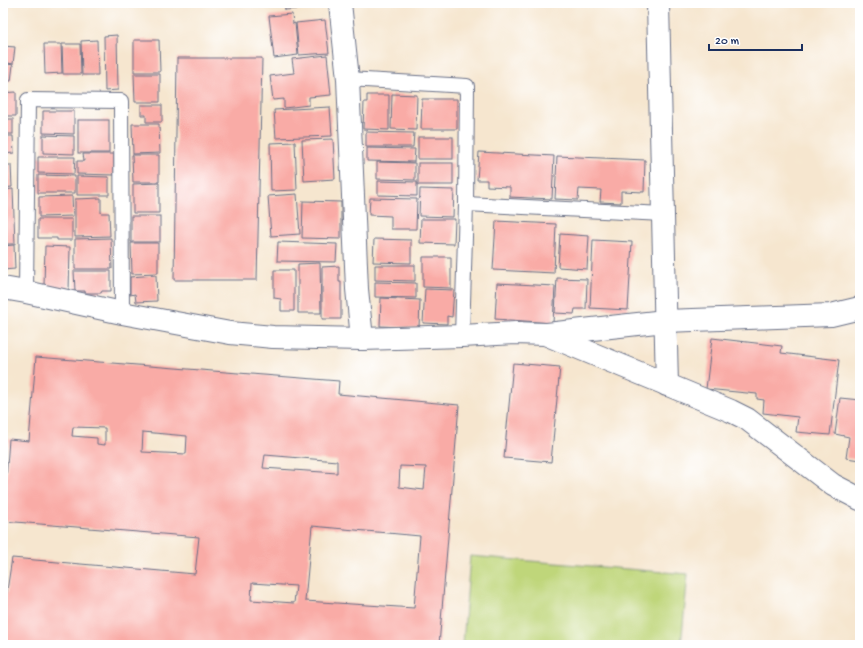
<svg xmlns="http://www.w3.org/2000/svg" width="863" height="648" viewBox="0 0 863 648" font-family="'Gochi Hand',sans-serif">
<rect width="100%" height="100%" fill="#fff"/>
<filter id="ink" filterUnits="userSpaceOnUse"><feTurbulence type="fractalNoise" baseFrequency=".025" numOctaves="2"/><feDisplacementMap in="SourceGraphic" scale="8" xChannelSelector="R" yChannelSelector="G"/><feConvolveMatrix kernelMatrix="1 2 1 2 8 2 1 2 1" color-interpolation-filters="sRGB"/></filter>
<filter id="wash" filterUnits="userSpaceOnUse"><feTurbulence type="fractalNoise" baseFrequency=".012" numOctaves="4" result="noise"/><feDisplacementMap in="SourceGraphic" scale="16" xChannelSelector="R" yChannelSelector="G"/><feGaussianBlur stdDeviation="0.9" result="paint"/><feColorMatrix in="noise" values="0 0 0 0 0 0 0 0 0 0 0 0 0 0 0 0 0 1.4 0 .05"/><feComposite in="paint" operator="in"/></filter>
<g filter="url(#wash)">
<rect width="100%" height="100%" fill="#f6e6cf"/>
<path fill="#bfd67a" stroke="#6d826c" d="M470,556L688,574L681,645H463Z"/>
<g id="blocks">
<g fill="#f9aba6" fill-rule="evenodd">
<path d="M284,3H311V8L285,10Z"/>
<path d="M292,14L293,24L295,23L298,55L274,58L269,16Z"/>
<path d="M325,20L329,53L299,55L296,23Z"/>
<path d="M117,35L118,90L105,91L104,36Z"/>
<path d="M97,40L98,75H82L81,41Z"/>
<path d="M134,40H159L160,72H134Z"/>
<path d="M44,44H61L62,73L45,74Z"/>
<path d="M62,44H80L81,74H63Z"/>
<path d="M3,46L15,47L13,64L3,62Z"/>
<path d="M327,55L331,95L309,97V105L284,108V99L273,100L270,76L294,73L292,59Z"/>
<path d="M177,58H262L257,280H174Z"/>
<path d="M3,63L13,65L11,81H3Z"/>
<path d="M134,74H160V102H135Z"/>
<path d="M16,92V116H3V93Z"/>
<path d="M392,94L417,95L416,130L391,129Z"/>
<path d="M367,95H389V130L363,129L364,102H367Z"/>
<path d="M422,99H457V129H421Z"/>
<path d="M141,105H162V122H146V115H141Z"/>
<path d="M330,107L332,136L276,138L274,110Z"/>
<path d="M43,111H74V134L43,133Z"/>
<rect x="3" y="119" width="10" height="15"/>
<rect x="78" y="120" width="31" height="33"/>
<path d="M132,124H159L160,153L133,154Z"/>
<path d="M366,132L414,133L413,147H366Z"/>
<path d="M43,135L74,136V154L43,153Z"/>
<path d="M3,136H13L14,153L3,154Z"/>
<rect x="418" y="137" width="35" height="22"/>
<path d="M333,139L335,179L304,181L302,140Z"/>
<path d="M295,142L297,190L271,191L270,143Z"/>
<path d="M367,148L415,149L414,162L367,161Z"/>
<path d="M479,152L554,156L552,199L510,197V187L487,186V180H477Z"/>
<path d="M83,154H114V175L77,174V161H84Z"/>
<path d="M132,155H159V182H133Z"/>
<path d="M557,156L645,160L644,192L621,191V203L600,202L601,190L579,189L578,200L555,199Z"/>
<path d="M38,157H75L74,174L38,173Z"/>
<path d="M377,162L415,163V180L377,179Z"/>
<rect x="418" y="163" width="35" height="22"/>
<path d="M3,165H11L12,187L3,188Z"/>
<path d="M38,175L75,176V193H38Z"/>
<path d="M77,176L109,177V195H77Z"/>
<path d="M378,181L417,182V196L378,195Z"/>
<path d="M159,183V213H133V184Z"/>
<path d="M13,189L15,244H3V190Z"/>
<path d="M420,189L454,190L453,217L419,216Z"/>
<path d="M297,194L300,234L271,236L268,196Z"/>
<path d="M72,196L73,216L39,217V197Z"/>
<path d="M101,198V213H109L110,236L75,237V199Z"/>
<path d="M370,198L417,199L416,229H391V216L369,215Z"/>
<path d="M303,201L341,202V239L302,238Z"/>
<rect x="131" y="216" width="29" height="26"/>
<path d="M38,219H72V240H57V238H38Z"/>
<path d="M421,219H455L454,244L420,243Z"/>
<path d="M496,221L556,224L554,273L493,270Z"/>
<path d="M560,234L589,236L587,269L558,267Z"/>
<path d="M111,238L112,269H75V239Z"/>
<path d="M374,239L411,240V263L373,262Z"/>
<path d="M593,240L632,242L628,310L590,308Z"/>
<path d="M278,242L337,244L336,262L277,261Z"/>
<path d="M131,243H158V273L132,274Z"/>
<path d="M14,245L15,269L3,270V246Z"/>
<path d="M45,246L70,247L69,292L44,287Z"/>
<path d="M423,257H451V288L423,287Z"/>
<path d="M320,263L321,313H298V264Z"/>
<path d="M375,265H415V281L375,280Z"/>
<path d="M339,266V282H341V319H322V267Z"/>
<path d="M274,270H294V311H281V299L274,298Z"/>
<path d="M74,271H111V291H102L101,293H85V291H75Z"/>
<path d="M156,275L157,301L136,302L135,294L130,295V277Z"/>
<path d="M557,278L587,279L586,309H575L574,314L555,313Z"/>
<path d="M375,282L416,283V298L375,297Z"/>
<path d="M497,283L555,286L553,323L495,319Z"/>
<path d="M425,289L454,290L452,317L447,316V324L423,323Z"/>
<path d="M381,298L420,300L419,328L380,326Z"/>
<path d="M712,338L782,346L781,353L839,360L830,435L796,432L798,417L763,413L764,400L757,399V394L706,389Z"/>
<path d="M36,357L339,381L338,394L459,405L439,645H3V604H5L12,558L195,574L199,537L3,521L9,439L29,441ZM73,427L105,428V445L97,444V438L72,436ZM143,432L187,436L186,454L142,452ZM265,455L337,461V473L263,468ZM400,466L426,467L424,490L399,487ZM312,526L420,536L414,608L305,601ZM252,583L296,586L294,603L251,600Z"/>
<path d="M513,363L560,367L551,462L504,458Z"/>
<path d="M840,398L860,400V460L846,458L849,437L835,434Z"/>
</g>
</g>
</g>
<g filter="url(#ink)">
<use href="#blocks" fill-opacity="0" stroke="#686f86" stroke-width="1"/>
<g fill="none" stroke-linecap="round" stroke-linejoin="round">
<g stroke="#686f86" stroke-width="16">
<g id="lane">
<path d="M348,79L467,86L466,204L462,336"/>
<path d="M466,204L663,214"/>
<path d="M26,292L28,100L121,101L122,313"/>
</g>
</g>
<g stroke="#686f86" stroke-width="24">
<g id="street">
<path d="M340,3L348,79L357,289L362,339"/>
<path d="M658,3L667,385"/>
<path d="M3,288L26,292L122,313L230,333L273,337L362,339L462,336L515,333L545,334L731,411L747,419L833,485L860,499"/>
<path d="M547,334L665,321L831,315L860,308"/>
</g>
</g>
<use href="#lane" stroke="#fff" stroke-width="14"/>
<use href="#street" stroke="#fff" stroke-width="22"/>
</g>
</g>
<rect width="863" height="648" fill="none" stroke="#fff" stroke-width="16"/>
<path d="M709 44v6h93v-6" fill="none" stroke="#1b2f5e" stroke-width="2"/>
<text x="715" y="44" font-size="12" fill="#1b2f5e" stroke="#ffffff" stroke-width="3" paint-order="stroke">20 m</text>
</svg>
